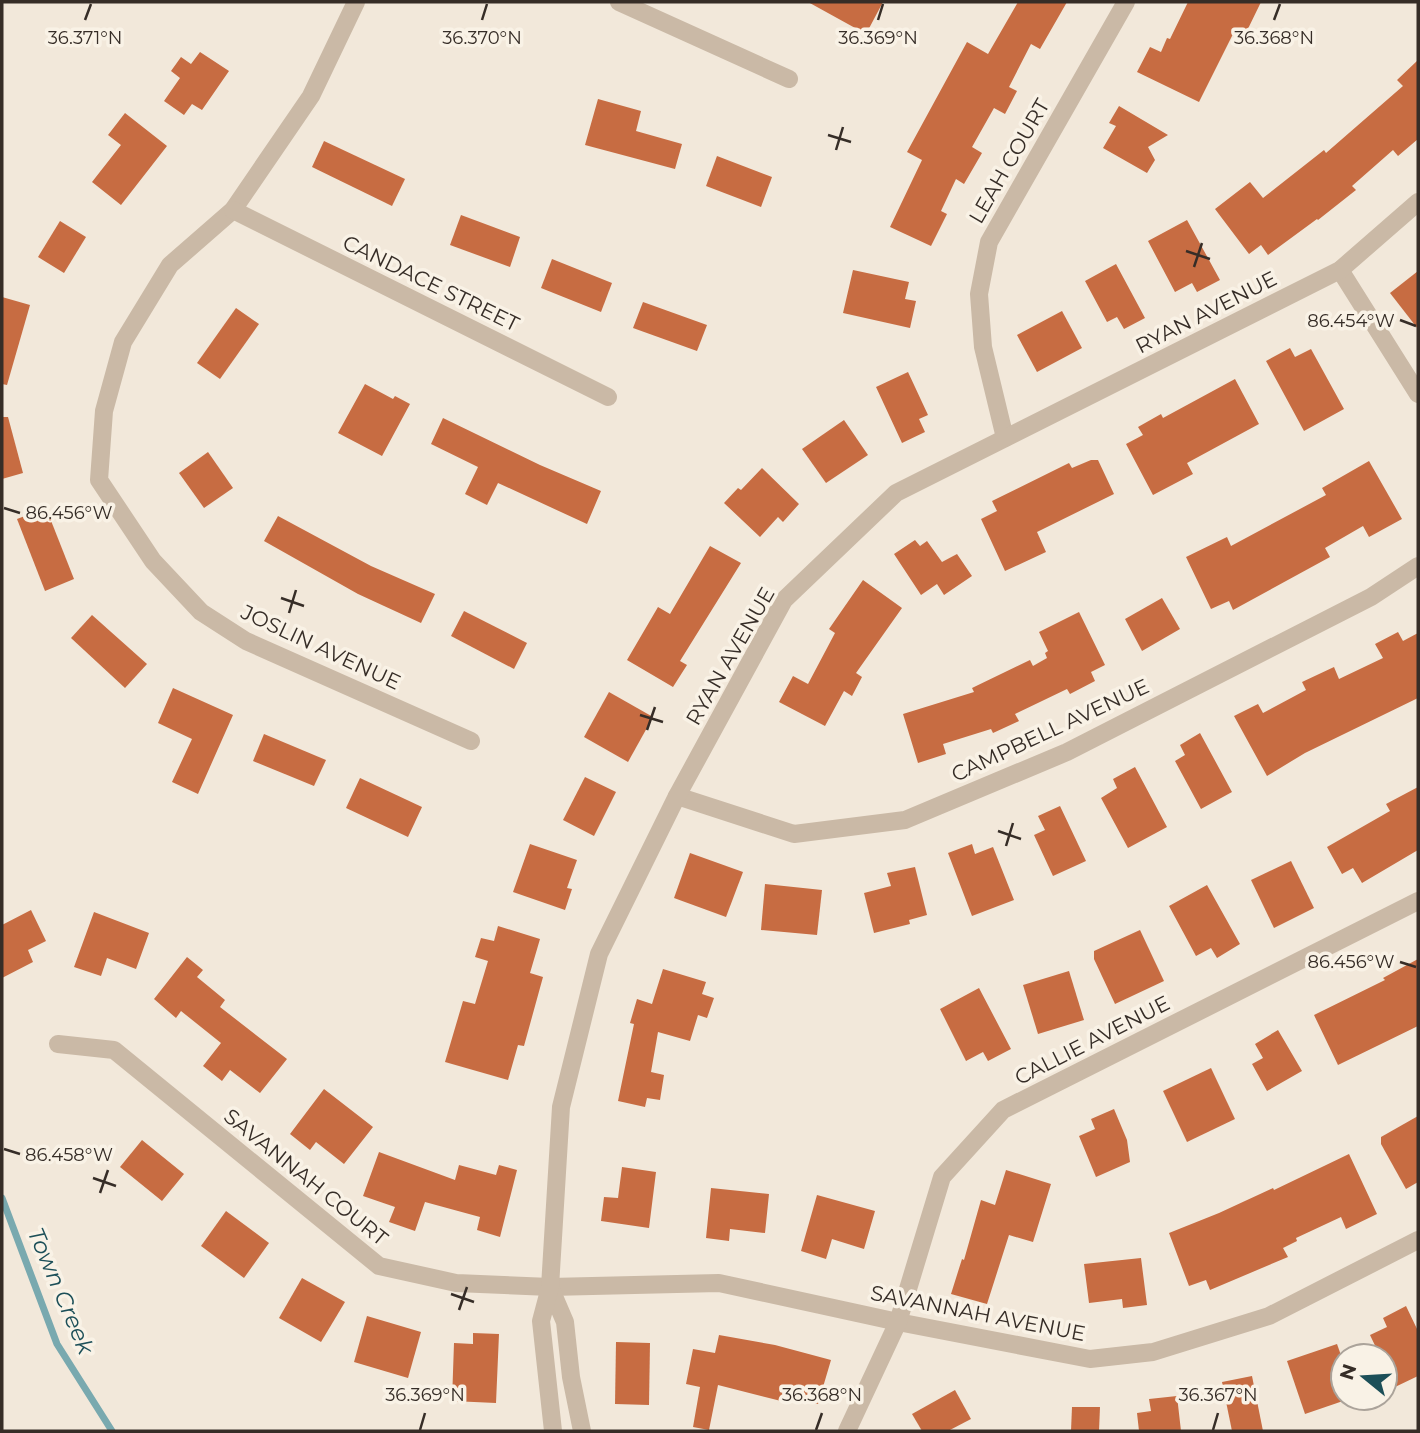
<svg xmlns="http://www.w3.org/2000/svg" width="1420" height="1433" viewBox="0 0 1420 1433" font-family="Montserrat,sans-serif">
<rect width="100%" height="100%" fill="#f2e8da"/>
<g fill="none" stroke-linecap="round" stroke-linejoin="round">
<path stroke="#79a9af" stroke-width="7" d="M2,1198L57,1344L112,1431"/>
</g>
<g fill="#c76c42">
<path d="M808,2H883L866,34Z"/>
<path d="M1018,2H1067L1040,49L1031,44L1009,87L1017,91L1005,114L994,108L972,147L982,153L964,184L956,179L941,211L947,214L931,246L890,227L922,160L907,152L967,42L988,54Z"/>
<path d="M1188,2H1261L1243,39L1233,34L1199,102L1137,72L1150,47L1161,52L1167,38L1170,39Z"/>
<path d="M200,52L229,71L202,110L192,104L184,115L164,101L180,78L171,71L181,57L191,64Z"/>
<path d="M1418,60V139L1398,156L1393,150L1352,186L1356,190L1318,220L1317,219L1268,255L1261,245L1249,254L1215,209L1250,182L1263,198L1324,150L1326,153L1403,86L1397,80Z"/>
<path d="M598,99L641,111L636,131L682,144L675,169L585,145Z"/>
<path d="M1119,106L1168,135L1148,147L1155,160L1147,173L1103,148L1116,126L1109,123Z"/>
<path d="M125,113L167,146L121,205L92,182L121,145L108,135Z"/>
<path d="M324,141L405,179L392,206L312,167Z"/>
<path d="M717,156L772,177L761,207L706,186Z"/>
<path d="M461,215L520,237L510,267L450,245Z"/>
<path d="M1187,220L1220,280L1197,292L1192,283L1175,292L1148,241Z"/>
<path d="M60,221L86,237L64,273L38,257Z"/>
<path d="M552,259L612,283L601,312L541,288Z"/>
<path d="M1116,264L1145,318L1124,329L1117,317L1107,322L1085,281Z"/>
<path d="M853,270L909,282L905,299L916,301L910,328L843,313Z"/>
<path d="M1418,271V329L1390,293Z"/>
<path d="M2,297L30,305L7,385L2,384Z"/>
<path d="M643,302L707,325L697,351L633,328Z"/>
<path d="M236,308L259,324L220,379L197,363Z"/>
<path d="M1062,311L1082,348L1037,372L1017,335Z"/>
<path d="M1290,348L1295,357L1311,349L1344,409L1304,431L1266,361Z"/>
<path d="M908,372L928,415L919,419L925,432L902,443L876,387Z"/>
<path d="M1235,379L1259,424L1187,463L1193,474L1153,495L1126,444L1143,435L1138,427L1161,414L1163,418Z"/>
<path d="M365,384L393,399L395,396L410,404L382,456L338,433Z"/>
<path d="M2,417H8L23,473L2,479Z"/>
<path d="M443,418L540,465L601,491L587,524L498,483L487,505L465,494L478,467L431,444Z"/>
<path d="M844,420L868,455L826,483L802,449Z"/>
<path d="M208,452L233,488L204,508L179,473Z"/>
<path d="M1091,460H1098L1114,494L1037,532L1046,552L1005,571L981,519L997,511L992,501L1069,463L1072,468Z"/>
<path d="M1369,461L1402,519L1369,537L1363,526L1325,548L1330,557L1233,610L1229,601L1211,609L1186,557L1227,537L1231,546L1326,495L1322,488Z"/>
<path d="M762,468L799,504L783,522L778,517L760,537L724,503L738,488L741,490Z"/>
<path d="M46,508L74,579L45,591L17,519Z"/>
<path d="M278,516L371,566L435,594L421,623L358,594L264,541Z"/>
<path d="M915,540L920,546L927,541L942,562L957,554L972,576L944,595L937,584L921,595L894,554Z"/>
<path d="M710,546L741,563L680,661L687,665L673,687L627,660L658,607L670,614Z"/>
<path d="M863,580L902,608L856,673L862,677L852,696L844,691L825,726L779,702L793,676L808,684L835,633L829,629Z"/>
<path d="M1162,598L1180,629L1142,651L1125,619Z"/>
<path d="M464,611L527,643L514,669L451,636Z"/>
<path d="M1079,612L1105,665L1091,672L1095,681L1070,694L1067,689L1015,714L1019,721L993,733L991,729L943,744L946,754L918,763L903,714L974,692L972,688L1030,660L1033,666L1047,658L1045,653L1048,651L1039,632Z"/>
<path d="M92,615L147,664L125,688L71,638Z"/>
<path d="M1398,632L1403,641L1418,633V698L1305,753L1267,776L1234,716L1258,704L1263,713L1306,690L1302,682L1334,667L1339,679L1383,658L1375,644Z"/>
<path d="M173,688L233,715L198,794L172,782L192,739L158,723Z"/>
<path d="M609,692L653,717L628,762L584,737Z"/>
<path d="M1200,733L1232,792L1201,809L1175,761L1185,755L1180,745Z"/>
<path d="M264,734L326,760L314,786L253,761Z"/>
<path d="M1135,767L1167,827L1128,848L1101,798L1117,788L1113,779Z"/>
<path d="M585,777L616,792L594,836L563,820Z"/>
<path d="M360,778L422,807L408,837L346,808Z"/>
<path d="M1418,787V850L1362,883L1353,868L1342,874L1327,847L1390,811L1386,804Z"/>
<path d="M1060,806L1086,861L1053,876L1034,835L1045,830L1038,816Z"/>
<path d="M530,844L577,860L567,888L572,889L565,910L513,892Z"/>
<path d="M972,844L975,854L993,847L1014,900L972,916L948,853Z"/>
<path d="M690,853L743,872L726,917L674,898Z"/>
<path d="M1291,861L1314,908L1274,928L1251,880Z"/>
<path d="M915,867L927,915L909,920L910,924L874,933L864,893L891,886L887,873Z"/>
<path d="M765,884L822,890L817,935L761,930Z"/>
<path d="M1207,885L1240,944L1217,958L1211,948L1196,956L1169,906Z"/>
<path d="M31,910L46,941L28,950L33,962L2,978V925Z"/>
<path d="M94,912L149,933L136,969L107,958L101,976L74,967Z"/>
<path d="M498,926L540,939L530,973L543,977L524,1046L518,1045L508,1080L445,1062L463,1001L475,1004L488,961L475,957L481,938L494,941Z"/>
<path d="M1140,930L1164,981L1115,1004L1094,959V951Z"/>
<path d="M187,957L203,970L197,977L225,1000L220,1007L287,1059L260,1093L230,1070L222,1081L203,1066L221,1043L181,1011L176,1018L154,999Z"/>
<path d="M1418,959V1026L1338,1065L1314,1015L1385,980L1383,978Z"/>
<path d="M663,969L706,982L702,994L714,998L707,1018L698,1015L690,1041L658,1032L651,1072L664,1075L660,1100L647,1098L645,1107L618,1101L634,1024L630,1023L637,999L652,1004Z"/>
<path d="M1069,971L1084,1020L1038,1034L1023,985Z"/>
<path d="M979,988L1011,1049L988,1061L983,1052L966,1061L940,1009Z"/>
<path d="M1278,1030L1302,1071L1267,1091L1252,1064L1263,1058L1255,1044Z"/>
<path d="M1211,1068L1235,1119L1187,1142L1163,1091Z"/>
<path d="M324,1089L373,1127L344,1164L316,1142L310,1150L290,1134Z"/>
<path d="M1114,1109L1127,1140L1130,1162L1096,1177L1079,1136L1095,1129L1091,1119Z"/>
<path d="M1418,1116V1182L1406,1189L1381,1144V1137Z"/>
<path d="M142,1140L184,1174L162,1201L120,1167Z"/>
<path d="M379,1152L455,1180L459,1165L496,1175L499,1165L517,1170L500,1237L477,1230L480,1217L425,1202L415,1231L389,1222L395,1207L363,1196Z"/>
<path d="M1349,1154L1377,1214L1346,1229L1341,1217L1296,1238L1297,1241L1283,1248L1288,1257L1210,1290L1206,1280L1189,1286L1169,1233L1219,1213L1273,1188L1274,1190Z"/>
<path d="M622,1167L656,1172L649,1228L601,1221L604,1197L618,1198Z"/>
<path d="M1006,1170L1051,1184L1033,1242L1009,1235L987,1304L951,1294L962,1259L964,1260L981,1200L995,1205Z"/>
<path d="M711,1188L769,1194L765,1233L730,1229L729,1241L706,1238Z"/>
<path d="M817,1195L875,1211L864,1249L832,1239L826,1259L801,1251Z"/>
<path d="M226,1211L269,1243L244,1278L201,1246Z"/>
<path d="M1141,1258L1147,1305L1123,1308L1122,1299L1089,1303L1084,1264Z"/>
<path d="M302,1278L345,1302L321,1342L279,1318Z"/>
<path d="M1406,1306L1418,1331V1376L1395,1387L1385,1366V1356H1380L1370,1335L1387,1327L1383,1318Z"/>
<path d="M367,1316L421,1332L408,1378L354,1362Z"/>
<path d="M473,1333L499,1334L496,1403L452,1401L454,1343L473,1344Z"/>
<path d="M719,1335L775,1345L831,1360L818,1404L783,1394L781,1401L718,1385L709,1430L693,1427L700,1387L686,1384L693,1349L715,1353Z"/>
<path d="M616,1342L650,1343L649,1405L615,1404Z"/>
<path d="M1337,1344L1343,1361V1401L1305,1414L1287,1361Z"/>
<path d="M1252,1376L1263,1431H1232L1222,1382Z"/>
<path d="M955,1390L971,1419L948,1431H922L912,1414Z"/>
<path d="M1177,1396L1181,1431H1139L1137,1413L1151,1411L1149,1399Z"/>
<path d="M1072,1407H1100L1099,1431H1071Z"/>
</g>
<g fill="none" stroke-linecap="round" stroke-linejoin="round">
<g stroke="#cab9a6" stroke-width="18">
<path d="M356,2L311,96L233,210L170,265L123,342L104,411L99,480L153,561L201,612L246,641L471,741"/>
<path d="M619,2L789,79"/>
<path d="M233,210L608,397"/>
<path d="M1340,270L1418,394"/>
<path d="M1005,438L983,347L979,294L989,242L1126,2"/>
<path d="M677,796L794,834L905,820L1067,752L1371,597L1418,566"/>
<path d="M58,1044L114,1050L379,1266L456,1283L550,1287L719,1283L898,1322L1090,1359L1153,1352L1269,1316L1418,1240"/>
<path d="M550,1287L565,1322L571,1377L582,1431"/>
<path d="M553,1431L541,1321L550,1287L561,1107L599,954L677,796L784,600L896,493L1340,270L1418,202"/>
<path d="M847,1431L898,1322L942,1177L1003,1110L1418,901"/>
</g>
</g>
<path fill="none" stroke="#362d27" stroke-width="2.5" d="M85,20L91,4M482,20L487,4M878,20L883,4M1274,20L1280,4M828,135L851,142M836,150L843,127M1186,251L1210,259M1194,267L1202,243M1400,320L1416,326M4,508L20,513M281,598L304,606M289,613L296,590M640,715L663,722M647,730L655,707M998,831L1021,839M1006,846L1013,823M1400,962L1416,967M4,1149L20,1154M93,1178L116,1186M100,1193L108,1170M451,1294L474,1302M459,1310L467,1287M420,1430L425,1413M816,1430L822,1413M1213,1430L1218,1413"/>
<g text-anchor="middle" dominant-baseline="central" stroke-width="7" stroke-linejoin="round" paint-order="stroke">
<g font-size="21" fill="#362d27" stroke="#f9f2e6">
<text transform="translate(1009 161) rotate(-60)">LEAH COURT</text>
<text transform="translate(431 283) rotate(26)">CANDACE STREET</text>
<text transform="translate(1206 312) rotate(-27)">RYAN AVENUE</text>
<text transform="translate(321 647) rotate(25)">JOSLIN AVENUE</text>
<text transform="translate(730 656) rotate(-60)">RYAN AVENUE</text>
<text transform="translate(1050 730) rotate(-25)">CAMPBELL AVENUE</text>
<text transform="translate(1092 1040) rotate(-27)">CALLIE AVENUE</text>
<text transform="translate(306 1177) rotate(39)">SAVANNAH COURT</text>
<text transform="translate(978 1313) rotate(11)">SAVANNAH AVENUE</text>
</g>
<g font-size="23" font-style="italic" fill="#1c4f58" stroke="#f9f2e6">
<text transform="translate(61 1291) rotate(67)">Town Creek</text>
</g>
</g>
<g font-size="18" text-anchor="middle" fill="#362d27" stroke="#f9f2e6" stroke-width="7" stroke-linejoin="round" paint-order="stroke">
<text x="85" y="44">36.371°N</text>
<text x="482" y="44">36.370°N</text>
<text x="878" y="44">36.369°N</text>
<text x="1274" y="44">36.368°N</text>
<text x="1351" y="327">86.454°W</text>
<text x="69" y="519">86.456°W</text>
<text x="1351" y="968">86.456°W</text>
<text x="69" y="1161">86.458°W</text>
<text x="822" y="1401">36.368°N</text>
<text x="425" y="1401">36.369°N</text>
<text x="1218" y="1401">36.367°N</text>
</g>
<rect width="1420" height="1433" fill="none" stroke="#362d27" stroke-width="7"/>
<g transform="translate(1364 1377) rotate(288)"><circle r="33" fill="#f9f2e6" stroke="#aba39a" stroke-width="2"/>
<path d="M0-5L12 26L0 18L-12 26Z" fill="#1c4f58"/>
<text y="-10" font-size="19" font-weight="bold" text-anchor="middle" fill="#362d27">N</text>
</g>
</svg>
